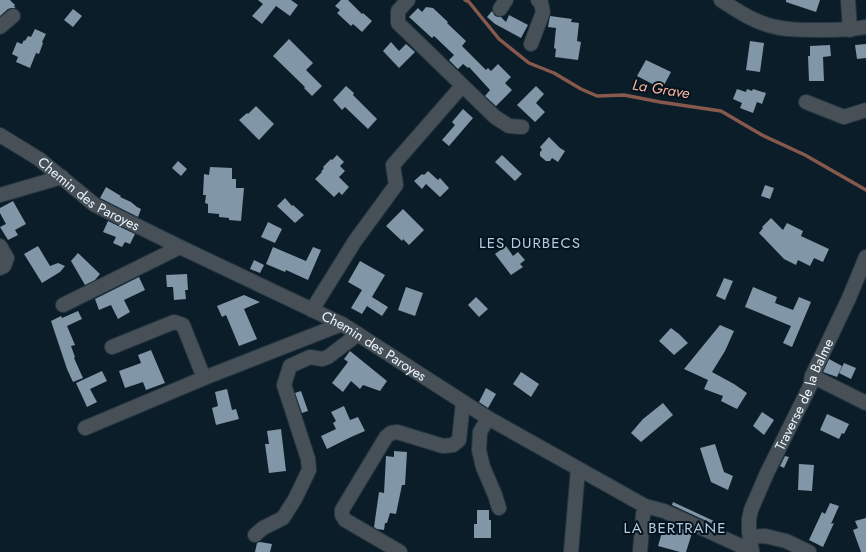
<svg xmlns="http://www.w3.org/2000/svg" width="866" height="552" viewBox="0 0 866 552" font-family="Jost,sans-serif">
<rect width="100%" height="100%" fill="#0b1d29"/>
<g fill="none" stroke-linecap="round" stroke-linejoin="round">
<path stroke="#86594c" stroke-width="3.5" d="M465,0L469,2L499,39L529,63L554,73L581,89L597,96L624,95L660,102L721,111L762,135L805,155L866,190"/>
</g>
<g fill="#8196a6">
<path d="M0,0H10L15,5L14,7L16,8H11L8,9L0,16Z"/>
<path d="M258,0H291L298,5L290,16L276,6L262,24L252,16L263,4Z"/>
<path d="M341,0H348L362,14L363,13L372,21L362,32L353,24L351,26L337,13L340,10L335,6Z"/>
<path d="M786,0H820L816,12L786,2Z"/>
<path d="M426,7L433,8L448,22L447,23L466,41L462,46L486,70L488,68L491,71L498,64L511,77L505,83L512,90L496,106L485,96L490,90L469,67L468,68L463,64L458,69L449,60L454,55L434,36L432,38L409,17L418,8L422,12Z"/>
<path d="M73,9L82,16L73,27L64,20Z"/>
<path d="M492,11L495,16L499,17H501L506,22L509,15L528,25L521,38L495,24L487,17Z"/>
<path d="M550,16L572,19L571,22L579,23L577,41L581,42L578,60L555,57L556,49L554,48L556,28L548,27Z"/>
<path d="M35,29L46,34L42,42L43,43L39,54L36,53L30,68L16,62L18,57L12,54L17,42L22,44L24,40L25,41L28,36L31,37Z"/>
<path d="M289,39L313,63L306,70L322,86L312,96L304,88L305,87L273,56Z"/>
<path d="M750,41L764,43L760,72L746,70Z"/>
<path d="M391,42L399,51L406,44L415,52L399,68L383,51Z"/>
<path d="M866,44V58L857,59L855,45Z"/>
<path d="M830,45L831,56L823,57L824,81H809L808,56H810V46Z"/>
<path d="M646,60L671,72L662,89L637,76Z"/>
<path d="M346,86L354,93L353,95L377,119L368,129L345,107L342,110L333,100Z"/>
<path d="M536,86L544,94L536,103L545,112L535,122L517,105Z"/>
<path d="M737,89L746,92L747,89L752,91L753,89L766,93L762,104L757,102L753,113L740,108L742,103L733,99Z"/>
<path d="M256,106L274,124L259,140L239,120L247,113L248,114Z"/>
<path d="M463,109L473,118L449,146L442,140L455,125L452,122Z"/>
<path d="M549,137L560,148L565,151L558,162L552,158L550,161H546L540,156V152L542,150L540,147Z"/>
<path d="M337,155L344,162L340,166L345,171L339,177L349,187L342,195L339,192L334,197L315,179L322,172H321L324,168L323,167L331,159L332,160Z"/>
<path d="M502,155L522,174L515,181L495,162Z"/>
<path d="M178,161L187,169L181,176L172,168Z"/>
<path d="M210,167L232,168V179H236V188H244L241,221L229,220V218L219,217V214L208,213V204L205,203L206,195H203L204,174L209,175Z"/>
<path d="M428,171L438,180L440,178L449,188L440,197L426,184L422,189L414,181L422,174L424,175Z"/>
<path d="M765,185L774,188L770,199L761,196Z"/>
<path d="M106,187L121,196L120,197L131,202L137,207L141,209L138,217L100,198Z"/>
<path d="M285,198L292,206L293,205L304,215L295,223L277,206Z"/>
<path d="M13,201L26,224L15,230L18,235L8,240L0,227L6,224L0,213V208Z"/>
<path d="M403,209L424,230L409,245L403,239L402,241L386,226Z"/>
<path d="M771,218L783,230L787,223L803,231L801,236L829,249L823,262L814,258L810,266L798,260L796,265L784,259L759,233L763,228L762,227Z"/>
<path d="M108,221L135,234L130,244L125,242L122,247L113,243L116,237L103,232Z"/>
<path d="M268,222L282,229L275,243L261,237Z"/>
<path d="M38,246L50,266L58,263L65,266L60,272L42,283L24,254Z"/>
<path d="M506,246L513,256L518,252L525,260L520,264L523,267L511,275L495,254Z"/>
<path d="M273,247L306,261L313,247L321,250L308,280L286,270L285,272L266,264Z"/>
<path d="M78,253L100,274L95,280L85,285L71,261Z"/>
<path d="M254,260L264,265L260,273L250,269Z"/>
<path d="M360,261L385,275L372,297L388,307L382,316L367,306L362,314L351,308L362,290L348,282Z"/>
<path d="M187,274L188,290H185L186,299L174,300L173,287H167L166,275Z"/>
<path d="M139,277L145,290L124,300L130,312L118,319L111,305L99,310L95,299Z"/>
<path d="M724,278L733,281L725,300L716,296Z"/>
<path d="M406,287L423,293L415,316L398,310Z"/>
<path d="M753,287L777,297L775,303L793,310L799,297L811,302L792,347L783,343L791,326L745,307Z"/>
<path d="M244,295L260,302L244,309L257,339L239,346L226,315L222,317L217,306Z"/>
<path d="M476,297L488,309L479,317L468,305Z"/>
<path d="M78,311L82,319L67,326L75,345L71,346L75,357L74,358L83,378L73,382L67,369L51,321L61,316L62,318Z"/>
<path d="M720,325L734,331L725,351L712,372L734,384L747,393L737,409L721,401L723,396L704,389L708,380L684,369Z"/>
<path d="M671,328L679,334L688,343L674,355L659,341Z"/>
<path d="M151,350L165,383L146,390L143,382L125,388L119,371L141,363L138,355Z"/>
<path d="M350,351L387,381L380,391L363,385L360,389L351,381L343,392L332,383L348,362L344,359Z"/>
<path d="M829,359L842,366L837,377L823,372Z"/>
<path d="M844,363L856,368L851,379L839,373Z"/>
<path d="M102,371L107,381L90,389L97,402L87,407L76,383Z"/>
<path d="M521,372L539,384L531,397L513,384Z"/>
<path d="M486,388L496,394L488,408L479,402Z"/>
<path d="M227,389L232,410L236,409L239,419L216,425L212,408L218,406L215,392Z"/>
<path d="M301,391L308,411L302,413L295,393Z"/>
<path d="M663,403L673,415L641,442L631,433L643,419Z"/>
<path d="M344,406L350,420L358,417L365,431L351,437L327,449L321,436L336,429L333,423L336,421L331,412Z"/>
<path d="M762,412L774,420L764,435L753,426Z"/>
<path d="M827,414L849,424L844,434L842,433L839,439L820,430Z"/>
<path d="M281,429L286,471L269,473L265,444H269L267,431Z"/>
<path d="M715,444L724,472L733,476L728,490L711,482L700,448Z"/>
<path d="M394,451L407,452L405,485H402L396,514L390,513L387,523H385L384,530L377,529L374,527L379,492L384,493L386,456L394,457Z"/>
<path d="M785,456L789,457L784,468L780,466Z"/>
<path d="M799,464L814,465L812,491L798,490Z"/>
<path d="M673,502L716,522L715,525L672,505Z"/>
<path d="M830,503L839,506L831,524L834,523L823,547L809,540L822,512L825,514Z"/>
<path d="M477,510H489V520H491V538H474V524H477Z"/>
<path d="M866,518V552H861L853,530L858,528L855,521Z"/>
<path d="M678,527L692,533L686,552H680L658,546L663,529L676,534Z"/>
<path d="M260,542L272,544L270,552H255L257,543Z"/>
</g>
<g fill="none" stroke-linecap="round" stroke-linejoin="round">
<g stroke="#263743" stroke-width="16">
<g id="minor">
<path d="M408,0L398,11V23L495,117L509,126L522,127"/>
<path d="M721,0C736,10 751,20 768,25C784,30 802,30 820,30C836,30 850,30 866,27"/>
<path d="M848,0L850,30"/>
<path d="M500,9L506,0"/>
<path d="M0,27L13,16"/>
<path d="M531,44L543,12L541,3L538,0"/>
<path d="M806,102L844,117L866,110"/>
<path id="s1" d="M0,135L39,159L95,205L180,247L342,324L488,418L645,506L664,511L752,551"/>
<path d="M0,195L62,177"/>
<path d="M0,246L7,258L4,266L0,268"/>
<path d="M63,305L180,247"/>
<path d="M312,310L355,241L396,185L393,165L462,86"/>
<path d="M112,347L174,322L183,325L204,378"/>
<path d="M812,376L866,403"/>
<path d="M488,418L480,432L479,450L483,467L495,495L499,508"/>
<path d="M85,428L204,378L342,324"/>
<path d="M255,535L263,528L283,518L295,499L309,470L308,459L284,385L290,366L310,357L322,359L328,357L358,334"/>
<path d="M750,537L765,536L786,541L809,552"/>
<path d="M400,552L345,520L342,515V510L386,437L391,433L397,432L443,446L453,445L459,440L463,402"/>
<path d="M571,552L578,469"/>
<path d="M640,552L643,515L645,506"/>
<path id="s2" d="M752,552L749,532V519L751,510L767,473L810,386L812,376L849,298L866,257"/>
</g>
</g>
<use href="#minor" stroke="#485057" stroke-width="14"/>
</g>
<g text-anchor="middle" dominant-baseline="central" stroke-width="4" stroke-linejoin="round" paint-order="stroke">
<g font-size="14" fill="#eaf5fe" stroke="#03131f">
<text stroke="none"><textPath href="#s1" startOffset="107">Chemin des Paroyes</textPath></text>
<text stroke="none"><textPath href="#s1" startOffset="431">Chemin des Paroyes</textPath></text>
<text stroke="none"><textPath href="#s2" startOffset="170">Traverse de la Balme</textPath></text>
</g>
<g font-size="15" font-style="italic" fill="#fdb39d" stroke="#03131f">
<text transform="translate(661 89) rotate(9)">La Grave</text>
</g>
<g font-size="15" letter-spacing="1" fill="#b6ccdd" stroke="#03131f">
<text x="530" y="243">LES DURBECS</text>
<text x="675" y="528">LA BERTRANE</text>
</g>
</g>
</svg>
